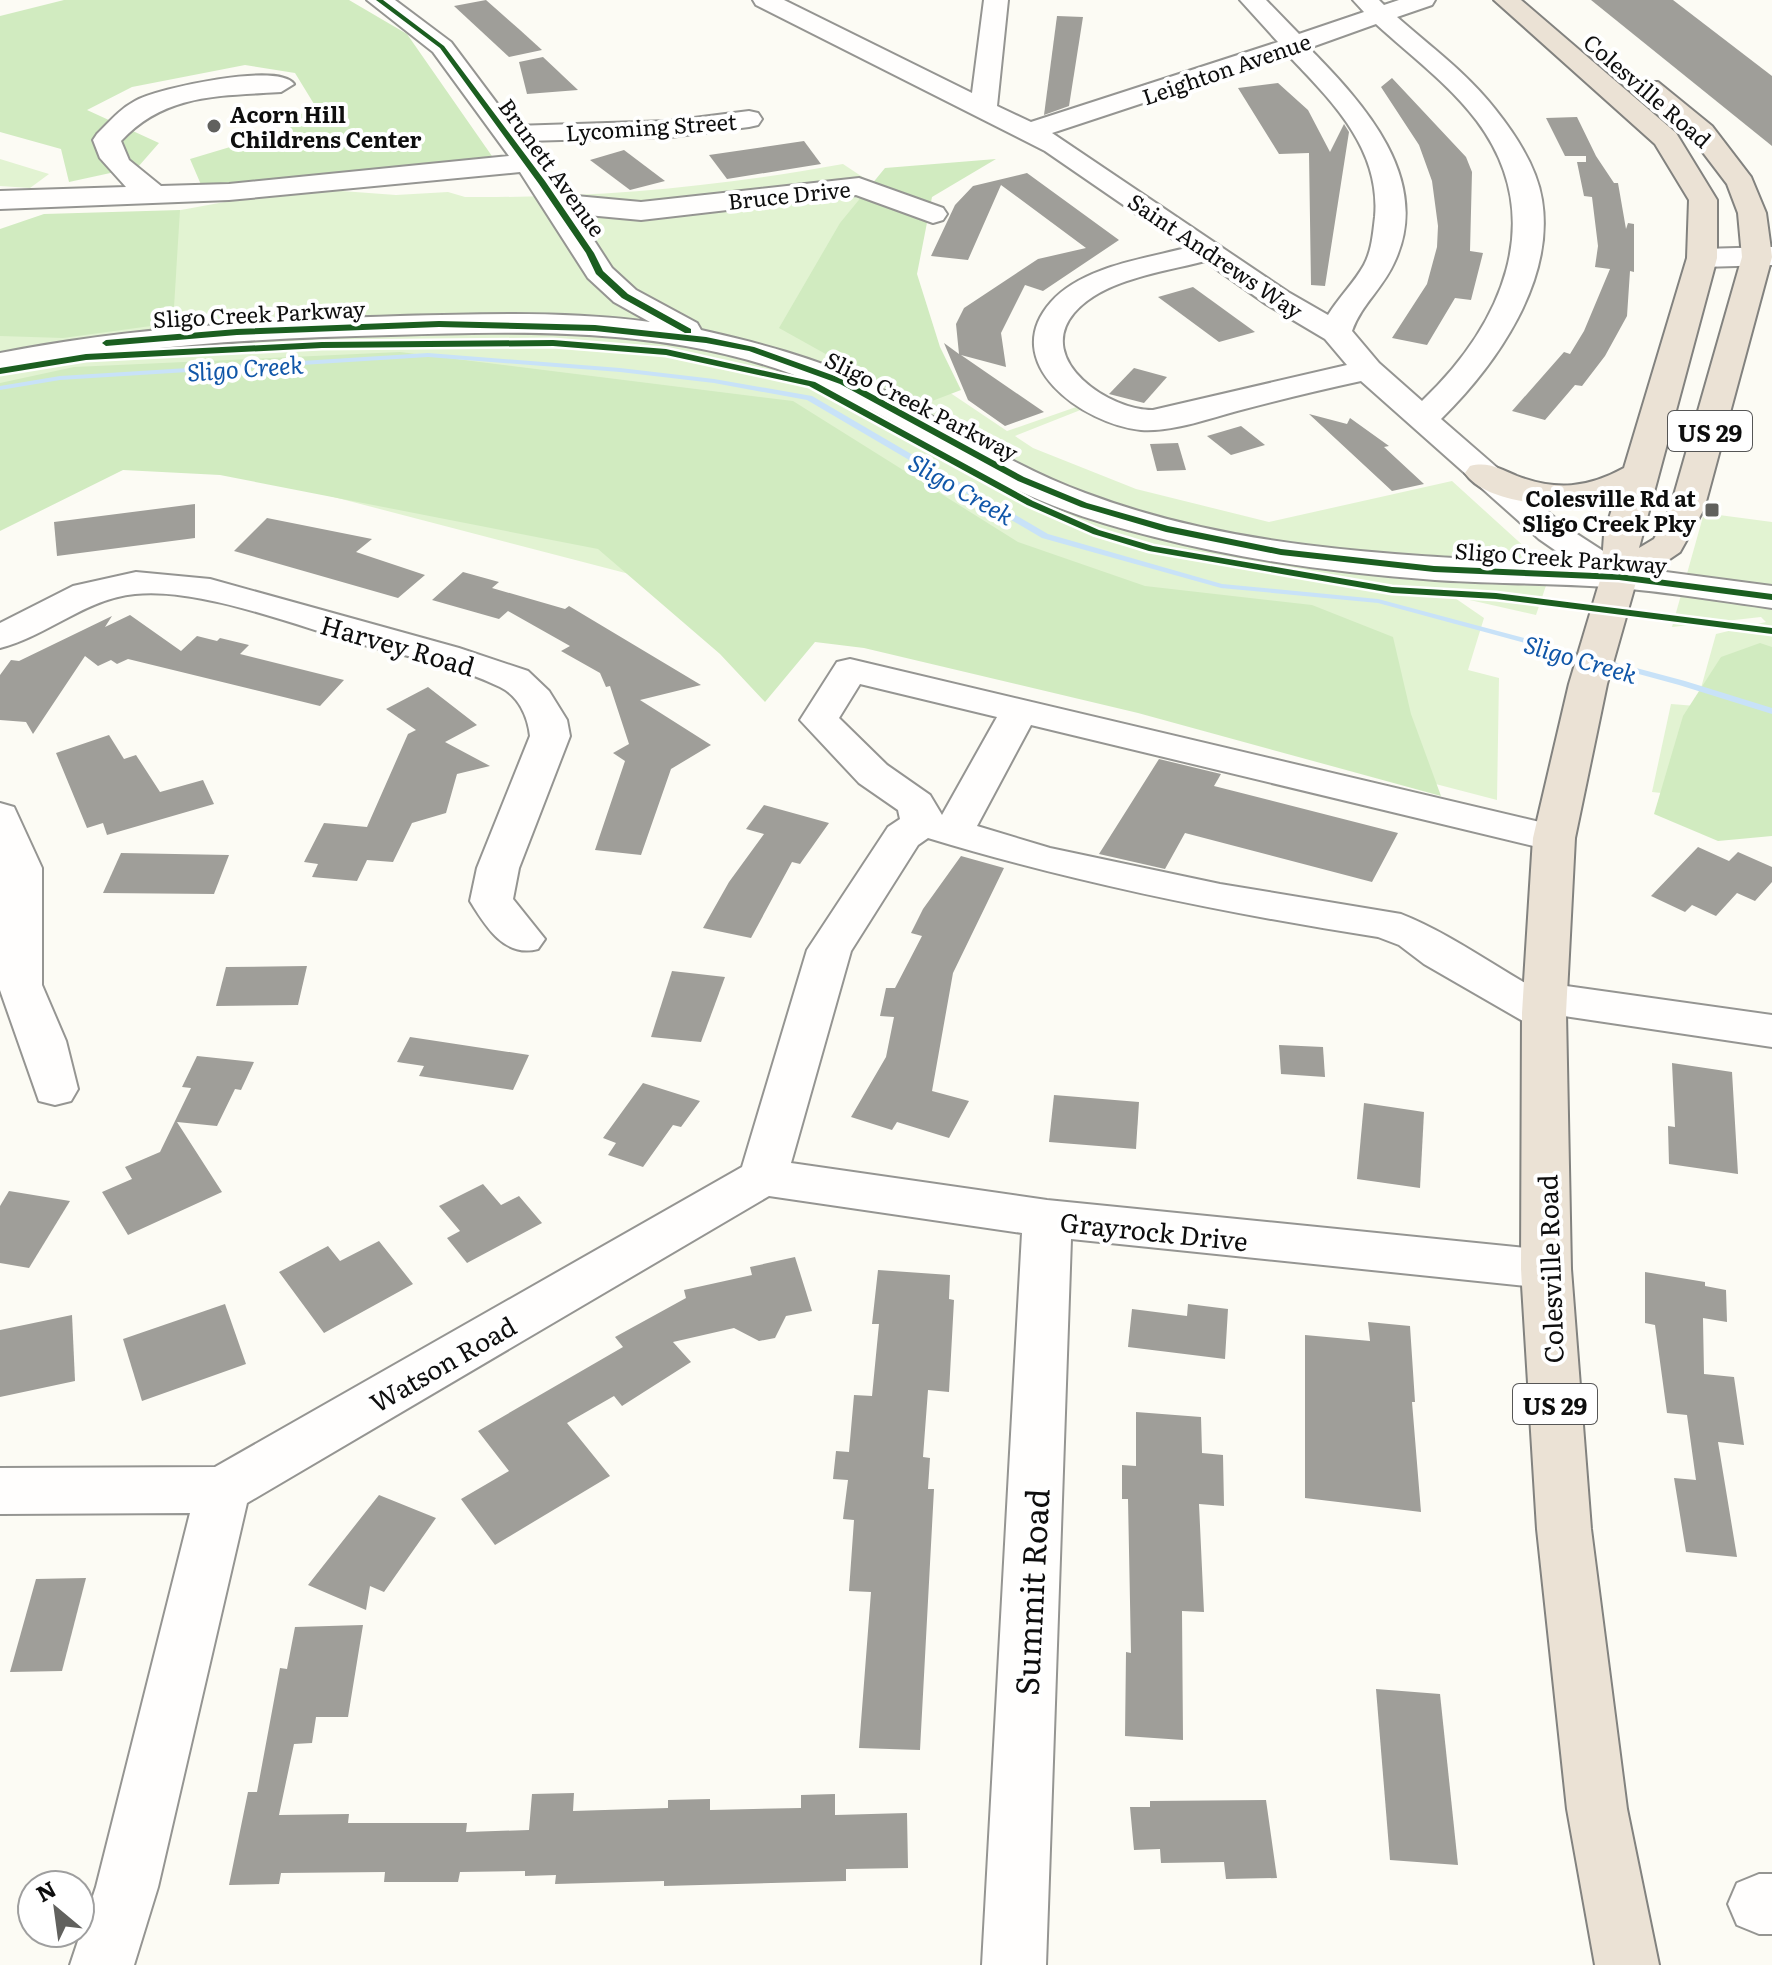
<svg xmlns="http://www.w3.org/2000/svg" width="1772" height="1965" viewBox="0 0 1772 1965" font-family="Literata,serif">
<rect width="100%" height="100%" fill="#fcfbf4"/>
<g fill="#e2f3d2">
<path d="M0,159L49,174L30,188L0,186Z"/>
<path d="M843,164L918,214L905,305L937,384L1007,431L1079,406L1083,409L1015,436L1033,448L1136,489L1269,522L1452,481L1551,571L1536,615L1452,596L1484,618L1468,670L1499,678L1497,800L134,445L0,512V280L170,212L301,188L396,195L448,192L465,197C593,198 717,187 843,164Z"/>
<path d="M1704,513L1772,522V805L1652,792L1671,704L1696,706L1716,634L1766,622L1761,617L1672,627Z"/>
</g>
<g fill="#d1ebc0">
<path d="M64,0H349L407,34L494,159L202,187L190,159L277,133L314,104L295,73L245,65L132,87L87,110L159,143L138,167L69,182L61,149L0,132V16Z"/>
<path d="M996,159L932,197L917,274L940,347L961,390L919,406L779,328L840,223L885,168Z"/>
<path d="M180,210L173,323L63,338L0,336V229L44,214Z"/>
<path d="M400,352L793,401L1018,542L1145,586L1312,605L1393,637L1411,714L1441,796L1138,713L864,648L815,642L765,702L720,654L598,549L220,475L123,470L0,531V383L74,367Z"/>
<path d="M1760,643L1772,647V836L1718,841L1654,814L1683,716L1721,657Z"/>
</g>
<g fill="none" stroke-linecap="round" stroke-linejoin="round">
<path fill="#c8e2f8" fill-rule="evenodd" d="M428,353L620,368L714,379L812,396L1048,534L1222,584L1378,599L1685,681L1772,708V714L1679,685L1378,603L1221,588L1042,538L807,400L714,383L620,372L428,357L60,380L0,390V386L60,376Z"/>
</g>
<g fill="#9f9e99">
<path d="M486,0L520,30L542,50L509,57L454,6Z"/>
<path d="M1591,0H1673L1772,76V146Z"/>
<path d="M1057,16L1083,17L1069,106L1044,115Z"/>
<path d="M543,57L578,90L527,94L519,62Z"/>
<path d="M1392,78L1466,157L1472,172L1470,251L1483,253L1471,300L1455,298L1427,345L1392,338L1427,284L1437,247L1438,226L1432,181L1419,145L1381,87Z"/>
<path d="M1278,83L1308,110L1330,152L1344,124L1349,132L1325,286L1311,285L1309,153L1279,154L1238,88Z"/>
<path d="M1577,117L1596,156L1614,183H1618L1626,229L1628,223L1634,224V272L1630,271L1627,316L1605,356L1582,386L1575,385L1545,420L1512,411L1564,352L1570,354L1584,331L1610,269L1595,267L1598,246L1592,197L1584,196L1577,162H1586V156H1565L1546,118Z"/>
<path d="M804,141L821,164L727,179L709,155Z"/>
<path d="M624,150L665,181L630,190L590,160Z"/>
<path d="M1027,173L1119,240L1043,291L1025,285L1001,333L1006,367L961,355L1044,412L1005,426L968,400L944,343L959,354L956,324L964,308L1038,259L1086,248L1001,185L968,260L931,256L955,205L973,186Z"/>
<path d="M1193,287L1255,332L1219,342L1158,297Z"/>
<path d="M1134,368L1167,377L1144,403L1109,394Z"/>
<path d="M1309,414L1347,424L1350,418L1389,446L1384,447L1424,484L1392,491Z"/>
<path d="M1241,426L1265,445L1231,455L1207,436Z"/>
<path d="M1178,443L1186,470L1157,471L1150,444Z"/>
<path d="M195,504V538L57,556L54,522Z"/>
<path d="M267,518L372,539L356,552L425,575L398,598L234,551Z"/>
<path d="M463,572L499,582L492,588L565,609L569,606L701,685L640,700L711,745L671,769L641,855L595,850L625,761L613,753L629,744L610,686L606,687L600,673L561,651L570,646L508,611L499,619L432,600Z"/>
<path d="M130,615L181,651L197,636L217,641L220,638L249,645L240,654L344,680L320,706L128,659L117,664L111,660L98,666L85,656L33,734L26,722L0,720V675L11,660L19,661L112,616L105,627Z"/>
<path d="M428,687L477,725L445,742L490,766L457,774L446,813L412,823L393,862L367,860L357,881L312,877L318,864L304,862L324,823L367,827L408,734L416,730L386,709Z"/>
<path d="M109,735L124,759L136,755L160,792L203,780L214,804L107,835L103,823L87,828L56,753Z"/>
<path d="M1159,759L1221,774L1214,786L1398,833L1372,882L1185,833L1165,869L1099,854Z"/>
<path d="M764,805L829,823L800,864L792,862L751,938L703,928L729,882L764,834L746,829Z"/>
<path d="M1698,847L1729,861L1738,852L1772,867V882L1755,901L1737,893L1716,916L1692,905L1685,912L1651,896Z"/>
<path d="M121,853L229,855L214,894L103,893Z"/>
<path d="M961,856L1004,868L953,973L932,1091L969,1101L949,1138L897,1122L892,1130L851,1117L886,1057L894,1017L880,1016L886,988H895L922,936L911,933L923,909Z"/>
<path d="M307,966L298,1005L216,1006L226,967Z"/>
<path d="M672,971L725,977L701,1042L651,1037Z"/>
<path d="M410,1037L529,1055L513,1090L419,1076L424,1066L397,1062Z"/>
<path d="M1279,1045L1323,1047L1325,1077L1281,1074Z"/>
<path d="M197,1056L254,1062L241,1090L235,1089L217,1126L177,1122L222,1192L128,1235L102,1192L132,1179L125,1167L160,1152L191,1088L182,1087Z"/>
<path d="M1672,1063L1732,1072L1738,1174L1669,1164L1668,1126L1675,1127Z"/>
<path d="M643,1083L700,1101L681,1127L673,1125L643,1167L608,1155L616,1143L603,1138Z"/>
<path d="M1054,1095L1139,1102L1136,1149L1049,1142Z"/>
<path d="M1364,1103L1424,1112L1420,1188L1357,1179Z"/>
<path d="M483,1184L501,1205L519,1196L542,1223L467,1263L447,1238L460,1231L439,1206Z"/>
<path d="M9,1191L70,1201L29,1268L0,1263V1206Z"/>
<path d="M379,1241L413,1284L324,1333L279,1272L328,1246L340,1261Z"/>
<path d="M795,1257L812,1311L786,1316L775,1338L759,1341L734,1328L673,1342L691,1362L622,1406L614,1396L567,1423L610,1476L495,1545L461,1499L509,1471L478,1431L623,1347L615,1337L686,1298L684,1290L752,1275L750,1267Z"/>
<path d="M878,1270L950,1275L949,1299L954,1300L949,1392L928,1390L923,1457L930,1458L928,1489H934L920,1750L859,1748L871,1592L849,1591L854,1520L843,1519L848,1480L833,1479L836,1451L849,1452L854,1395L872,1396L879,1324H872Z"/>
<path d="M1645,1272L1705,1282V1286L1726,1290L1727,1322L1703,1318L1704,1374L1734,1377L1744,1445L1718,1442L1737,1557L1686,1552L1674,1478L1696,1480L1687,1415L1667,1413L1655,1325L1645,1323Z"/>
<path d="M225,1304L246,1364L142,1401L123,1339Z"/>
<path d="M1188,1304L1228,1309L1225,1359L1128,1347L1132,1309L1187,1316Z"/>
<path d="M72,1315L75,1381L0,1397V1330Z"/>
<path d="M1368,1322L1410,1326L1415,1402H1412L1421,1512L1305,1498V1335L1370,1341Z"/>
<path d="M1136,1412L1201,1417L1202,1453L1223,1455L1224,1506L1199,1504L1204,1612L1182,1611L1183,1740L1125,1736L1126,1652L1131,1653L1128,1499H1122V1465L1136,1466Z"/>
<path d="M379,1495L436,1518L384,1592L370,1586L366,1610L308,1585Z"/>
<path d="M86,1578L62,1671L10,1672L36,1579Z"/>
<path d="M363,1625L348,1717H316L312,1743L294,1744L279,1815L349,1814L348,1823H467L466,1832L529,1830L532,1794L574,1793L573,1811L668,1808V1800L710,1799V1810L801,1808V1795L835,1794V1815L907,1813L908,1868L846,1869V1881L664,1886V1881L555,1884L556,1875L525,1876V1871L460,1872L458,1882H384L385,1872L281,1873L279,1884L229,1885L248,1792H257L280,1668L287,1669L295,1627Z"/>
<path d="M1376,1689L1440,1694L1458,1865L1390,1860Z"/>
<path d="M1266,1800L1277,1878L1226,1879L1224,1862L1161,1863L1160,1849L1134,1850L1130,1807H1150V1801Z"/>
</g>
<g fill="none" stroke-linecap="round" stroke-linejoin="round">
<g stroke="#959592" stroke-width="4">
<g id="minor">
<path d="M367,0H395L451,42L514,126L670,121L749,111L758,113L762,119L758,125L749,127L670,137L525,141L565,195L641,202L859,178L943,208L947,214L943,220L933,223L856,195L641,220L577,214L612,268L636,290L697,323L701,330C759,343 815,358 869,383C941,418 1009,465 1085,493C1241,552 1410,556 1575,564L1539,539L1361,381C1320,390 1278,400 1237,411C1207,419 1173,432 1141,430C1083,424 997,363 1051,302C1082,267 1143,259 1186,248L1045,151L756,5L753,0H784L972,93L984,0H1008L997,106L1031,122L1278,42L1240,0H1266L1299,34L1364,12L1353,0H1379L1384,5L1399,0H1435L1432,5L1397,17C1431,47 1467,73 1495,109C1515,134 1537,167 1542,200C1555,281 1496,365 1441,419L1563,525L1628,567L1772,586V608C1721,601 1669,592 1618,588C1557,583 1496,584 1435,580C1341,573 1247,561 1155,537C1105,525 1055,509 1009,486C935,449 867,401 789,373C663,327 523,331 391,335C260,338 129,346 0,371V353C132,327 266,320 400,316C483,314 568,311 650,322L614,302L588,278L520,172L229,200L0,209V191L126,187L100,158L93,140L97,134C109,122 120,109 135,101C158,88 279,62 294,84L281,92C221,96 165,93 121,141L129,160L161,186L229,184L509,156L433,52ZM1376,24C1411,56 1449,84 1477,121C1550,219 1501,326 1422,401L1379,363L1352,331C1361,305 1383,288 1394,263C1434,179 1363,103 1309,48ZM1288,55C1332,101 1381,149 1375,217C1373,233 1372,250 1364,265C1354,283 1339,297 1328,315L1288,292L1052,133ZM1205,261L1266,304L1325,339L1347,365L1153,410C1111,411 1034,361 1074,313C1103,279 1164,272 1205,261Z"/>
<path d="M1772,247V265L1702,267L1692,264L1687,258L1692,252L1702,249Z"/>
<path d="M136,572L210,579L459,648L528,671L549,691L567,720L570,736L519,868L513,899L545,939L538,949C505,958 486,927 470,901L477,868L530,736C528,717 519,696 500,687C457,666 406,656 360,644C297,626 199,587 135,594C85,599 47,636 0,648V623L73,586Z"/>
<path d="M850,659L1569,829L1575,838L1569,847L1554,851L1031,725L977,826L1050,848L1220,884L1401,914C1445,931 1490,963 1532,987L1545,983L1772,1015V1047L1564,1016L1560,1024L1544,1028L1528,1024L1424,964L1399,945L1378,937C1225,913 1076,883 928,838L918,845L851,951L791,1163L1047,1200L1546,1250L1564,1255L1571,1269L1564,1283L1546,1288L1071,1239L1046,1965H982L1022,1233L769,1196L247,1503L158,1887L134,1965H70L96,1887L190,1513L0,1514V1468L215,1467L742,1167L807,950L888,827L900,819L898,810L859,783L800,720L837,662ZM860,684L997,717L942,815L930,795L887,765L839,718Z"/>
<path d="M0,803L14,807L42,868V985L66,1041L78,1089L71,1101L55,1105L39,1101L0,990Z"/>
<path d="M1759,1874H1772V1934H1759L1737,1925L1728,1904L1737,1883Z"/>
</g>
</g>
<g stroke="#82827f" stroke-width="4">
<path id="highway" d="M1494,0H1521L1676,133L1717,200V258L1639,548L1654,539L1670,509L1742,257L1738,213L1727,184L1692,138L1640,94L1636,88L1640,82H1658L1712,126L1751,177L1766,213L1772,257L1704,509L1680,552L1636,582L1607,684L1575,838L1566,1013L1571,1269L1591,1529L1627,1809L1659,1965H1595L1567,1809L1537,1529L1521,1269L1522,1013L1533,838L1569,684L1601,577L1604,535L1615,499C1578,508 1490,509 1465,473L1470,466C1488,461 1500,469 1517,476C1556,491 1588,488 1624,468L1687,258L1689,200L1655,144Z"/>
</g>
<use href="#minor" fill="#fffefd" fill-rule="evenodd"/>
<use href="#highway" fill="#ebe2d5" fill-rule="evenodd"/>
<g stroke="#fff" stroke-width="5">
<g id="cycleway">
<path d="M376,0H383L444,46L545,181L594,253L603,271L628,294L691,329V333H685L622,298L596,274L586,253L539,184L440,48Z"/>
<path d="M439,321L595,325L706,337L754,347L846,380L1024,477L1087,503L1168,526L1281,549L1434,566L1619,574L1772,594V600L1619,580L1434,572L1281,555L1166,532L1081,507L1018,481L840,384L749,351L706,343L595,331L439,327L237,335L106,346L102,343L106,340L237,329Z"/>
<path d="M553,340L666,349L815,382L1033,501L1099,530L1153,546L1392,587L1496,593L1772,628V634L1496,599L1392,593L1149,551L1093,534L1027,505L809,386L666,355L553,346L322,348L86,360L0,374V368L86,354L322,342Z"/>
</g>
</g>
<use href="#cycleway" fill="#1b5e20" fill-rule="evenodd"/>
</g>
<g fill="#61615e" stroke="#fff" stroke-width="3">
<circle cx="214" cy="126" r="8"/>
<rect x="1704" y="502" width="16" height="16" rx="4"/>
</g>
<g text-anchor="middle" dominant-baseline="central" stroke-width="8" stroke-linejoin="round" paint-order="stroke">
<g font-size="22" fill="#0e0e0e" stroke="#fff">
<text transform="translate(1226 68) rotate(-19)">Leighton Avenue</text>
<text transform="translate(1648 90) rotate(41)">Colesville Road</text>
<text transform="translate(651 126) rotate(-4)">Lycoming Street</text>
<text transform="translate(553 167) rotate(54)">Brunett Avenue</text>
<text transform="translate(789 194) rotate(-6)">Bruce Drive</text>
<text transform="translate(1216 255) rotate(34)">Saint Andrews Way</text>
<text transform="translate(259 313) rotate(-3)">Sligo Creek Parkway</text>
<text transform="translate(922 405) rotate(27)">Sligo Creek Parkway</text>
<text transform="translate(1561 557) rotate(4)">Sligo Creek Parkway</text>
</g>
<g font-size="22" font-weight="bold" fill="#0e0e0e" stroke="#fff" text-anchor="start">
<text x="230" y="113">Acorn Hill<tspan x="230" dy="25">Childrens Center</tspan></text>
<text x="1696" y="497" text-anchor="end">Colesville Rd at<tspan x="1696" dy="25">Sligo Creek Pky</tspan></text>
</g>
<g font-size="24" font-style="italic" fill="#1056a8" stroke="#fff">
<text transform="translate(245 367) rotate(-4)">Sligo Creek</text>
<text transform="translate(962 488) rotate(30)">Sligo Creek</text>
<text transform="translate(1581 658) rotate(16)">Sligo Creek</text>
</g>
<g fill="#fff" stroke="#565656" stroke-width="2">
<rect x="1668" y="411" width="84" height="40" rx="6"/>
<rect x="1513" y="1384" width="84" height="40" rx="6"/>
</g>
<g font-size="24" font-weight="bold" fill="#0e0e0e">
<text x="1710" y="431">US 29</text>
<text x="1555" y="1404">US 29</text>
</g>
<g font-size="26" fill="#0e0e0e" stroke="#fff">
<text transform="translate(398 644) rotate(16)">Harvey Road</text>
<text transform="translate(1154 1230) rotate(6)">Grayrock Drive</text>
<text transform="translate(1549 1269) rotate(-92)">Colesville Road</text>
<text transform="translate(442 1363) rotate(-30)">Watson Road</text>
</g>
<g font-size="32" fill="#0e0e0e" stroke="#fff">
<text transform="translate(1030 1592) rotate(-87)">Summit Road</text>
</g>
</g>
<g transform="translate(56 1909) rotate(331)"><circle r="38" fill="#ffffff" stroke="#9f9f9f" stroke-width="2"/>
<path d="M0-6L14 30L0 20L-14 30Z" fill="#61615e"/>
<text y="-12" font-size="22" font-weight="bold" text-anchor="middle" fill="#0e0e0e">N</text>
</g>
</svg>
